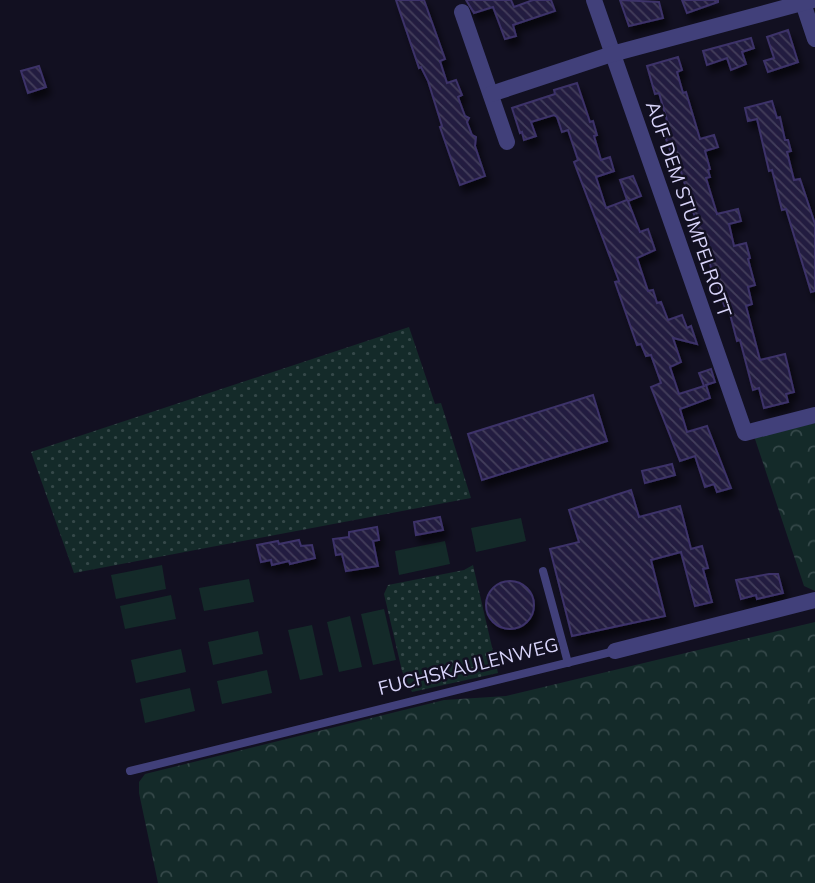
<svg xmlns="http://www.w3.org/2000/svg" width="815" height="883" viewBox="0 0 815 883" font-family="Mulish,sans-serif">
<defs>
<pattern id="grass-dots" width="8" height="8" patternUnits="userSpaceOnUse" patternTransform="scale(1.75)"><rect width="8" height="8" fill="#142a29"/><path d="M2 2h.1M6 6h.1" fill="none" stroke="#354849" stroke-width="1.8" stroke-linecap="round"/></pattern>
<pattern id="forest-crowns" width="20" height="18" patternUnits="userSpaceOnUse" patternTransform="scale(1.75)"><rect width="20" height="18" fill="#142a29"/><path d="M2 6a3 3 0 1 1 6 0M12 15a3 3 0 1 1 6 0" fill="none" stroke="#354849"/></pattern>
<pattern id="building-back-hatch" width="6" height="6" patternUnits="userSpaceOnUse" patternTransform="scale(1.75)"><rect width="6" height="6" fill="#241e3f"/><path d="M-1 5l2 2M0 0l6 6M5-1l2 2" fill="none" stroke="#433e5c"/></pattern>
<filter id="shadow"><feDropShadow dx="4" dy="7" stdDeviation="3.5" flood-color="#0009"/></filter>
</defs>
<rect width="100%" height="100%" fill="#121021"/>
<g fill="url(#grass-dots)">
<path d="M409,327L435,404L441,403L471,498L74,573L31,452Z"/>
<path d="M473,565L498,673L412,692L402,671L384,594L388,585L464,570Z"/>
</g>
<g fill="url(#forest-crowns)">
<path d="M815,423V591L804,586L754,436Z"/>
<path d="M815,622V883H158L139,793V782L145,774L444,700L506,696Z"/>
</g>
<g fill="#142a29">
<path d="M521,518L526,541L476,552L471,528Z"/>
<path d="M445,541L450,564L399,575L395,551Z"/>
<path d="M162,565L166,589L116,599L111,575Z"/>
<path d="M249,579L254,602L204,611L199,588Z"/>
<path d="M171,595L176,619L125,629L120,606Z"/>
<path d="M384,609L396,660L373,665L361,614Z"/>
<path d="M350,616L362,667L339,672L327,622Z"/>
<path d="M312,625L323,675L300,680L288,630Z"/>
<path d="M258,631L263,654L213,665L208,642Z"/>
<path d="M181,649L186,672L136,683L131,660Z"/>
<path d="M267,670L272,693L222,704L217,681Z"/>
<path d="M190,688L195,711L145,723L140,699Z"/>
</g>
<g fill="url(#building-back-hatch)" stroke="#3c3369" stroke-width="2" filter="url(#shadow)">
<path d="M396,0H424L445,59L440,61L447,83L456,80L462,95L458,97L465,116L469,118L467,122L472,135L476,137L475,146L485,176L460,185L440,127L442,126L428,81L421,67L419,68Z"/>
<path d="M466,0H511L514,7L533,0H551L555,11L513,25L516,36L505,39L493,7L474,13Z"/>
<path d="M620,0L659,2L663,18L629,26Z"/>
<path d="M682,0H718V2L687,13Z"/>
<path d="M788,30L798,62L768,72L764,61L774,58L767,37Z"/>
<path d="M751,38L754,48L742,52L746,64L731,70L727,58L707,65L703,51Z"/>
<path d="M678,57L682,70L677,72L683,93L686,92L700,139L714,135L718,147L705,151L710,169L708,170L710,177L706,178L717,214L738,209L741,221L729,224L734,246L746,243L750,258L748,259L755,285L748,287L752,304L746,306L760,360L785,354L794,392L786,394L788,402L764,408L759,388L753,390L740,340L737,341L729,310L726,311L721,296L714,268H711L702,231H699L680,168L676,158H673L667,142L663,128L668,124L659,93L655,94L647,66Z"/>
<path d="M39,66L46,87L28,93L21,71Z"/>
<path d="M577,83L590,122L593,121L597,135L594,136L601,160L610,157L614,171L596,177L606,208L627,200L620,180L633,176L641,196L628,201L640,232L648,229L655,250L637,258L648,291L653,290L657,303L661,302L668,320L682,315L687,328L691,326L697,344L673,338L681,362L670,367L679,394L704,386L699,373L711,369L715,382L706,385L710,398L680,409L687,432L707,426L731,488L717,492L714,484L705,487L695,456L680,461L651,387L661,383L651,355L646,356L641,344L637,345L615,282L619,281L574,162L578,160L568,130L562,132L557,117L554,115L531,122L536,136L524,140L522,132L520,133L512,108L555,94L554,90Z"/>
<path d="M772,101L777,118L780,117L785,140H788L791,151L787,152L794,180L800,179L815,224V291L811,292L786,209L782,210L772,170L769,171L757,119L748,121L745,108Z"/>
<path d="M593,395L607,441L482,480L468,434Z"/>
<path d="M672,464L675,475L645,483L642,471Z"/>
<path d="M631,490L639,517L680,506L691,549L702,546L708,568L703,569L712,602L695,606L681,552L651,560L665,616L572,636L550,549L579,542L569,510Z"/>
<path d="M440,517L443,530L416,535L414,522Z"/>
<path d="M377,527L379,540L373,541L378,566L346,571L342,554L336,555L333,539L349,537V532Z"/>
<path d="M299,540L301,546L312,545L315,558L290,564L289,561L272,565L271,560L261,562L257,545L278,541L279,544Z"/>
<path d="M769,574H778L783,593L757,599L756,595L741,599L736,580Z"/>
<circle cx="510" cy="605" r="24"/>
</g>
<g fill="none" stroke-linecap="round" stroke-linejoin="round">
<g stroke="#41407a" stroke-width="8">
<path d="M543,571L568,663"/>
<path d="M130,771L615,651"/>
</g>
<g stroke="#41407a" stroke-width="16">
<path d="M594,0L745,433L815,415"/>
<path d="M803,3L815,39"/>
<path d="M462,12L507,142"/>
<path d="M491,94L612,54L813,0"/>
<path d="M615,651L815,600"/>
</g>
</g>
<g text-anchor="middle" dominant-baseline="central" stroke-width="5" stroke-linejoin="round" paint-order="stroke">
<g font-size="19" fill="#d8d4fa" stroke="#121021">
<text transform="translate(689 209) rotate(71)">AUF DEM STUMPELROTT</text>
<text transform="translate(468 666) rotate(-14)">FUCHSKAULENWEG</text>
</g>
</g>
</svg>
